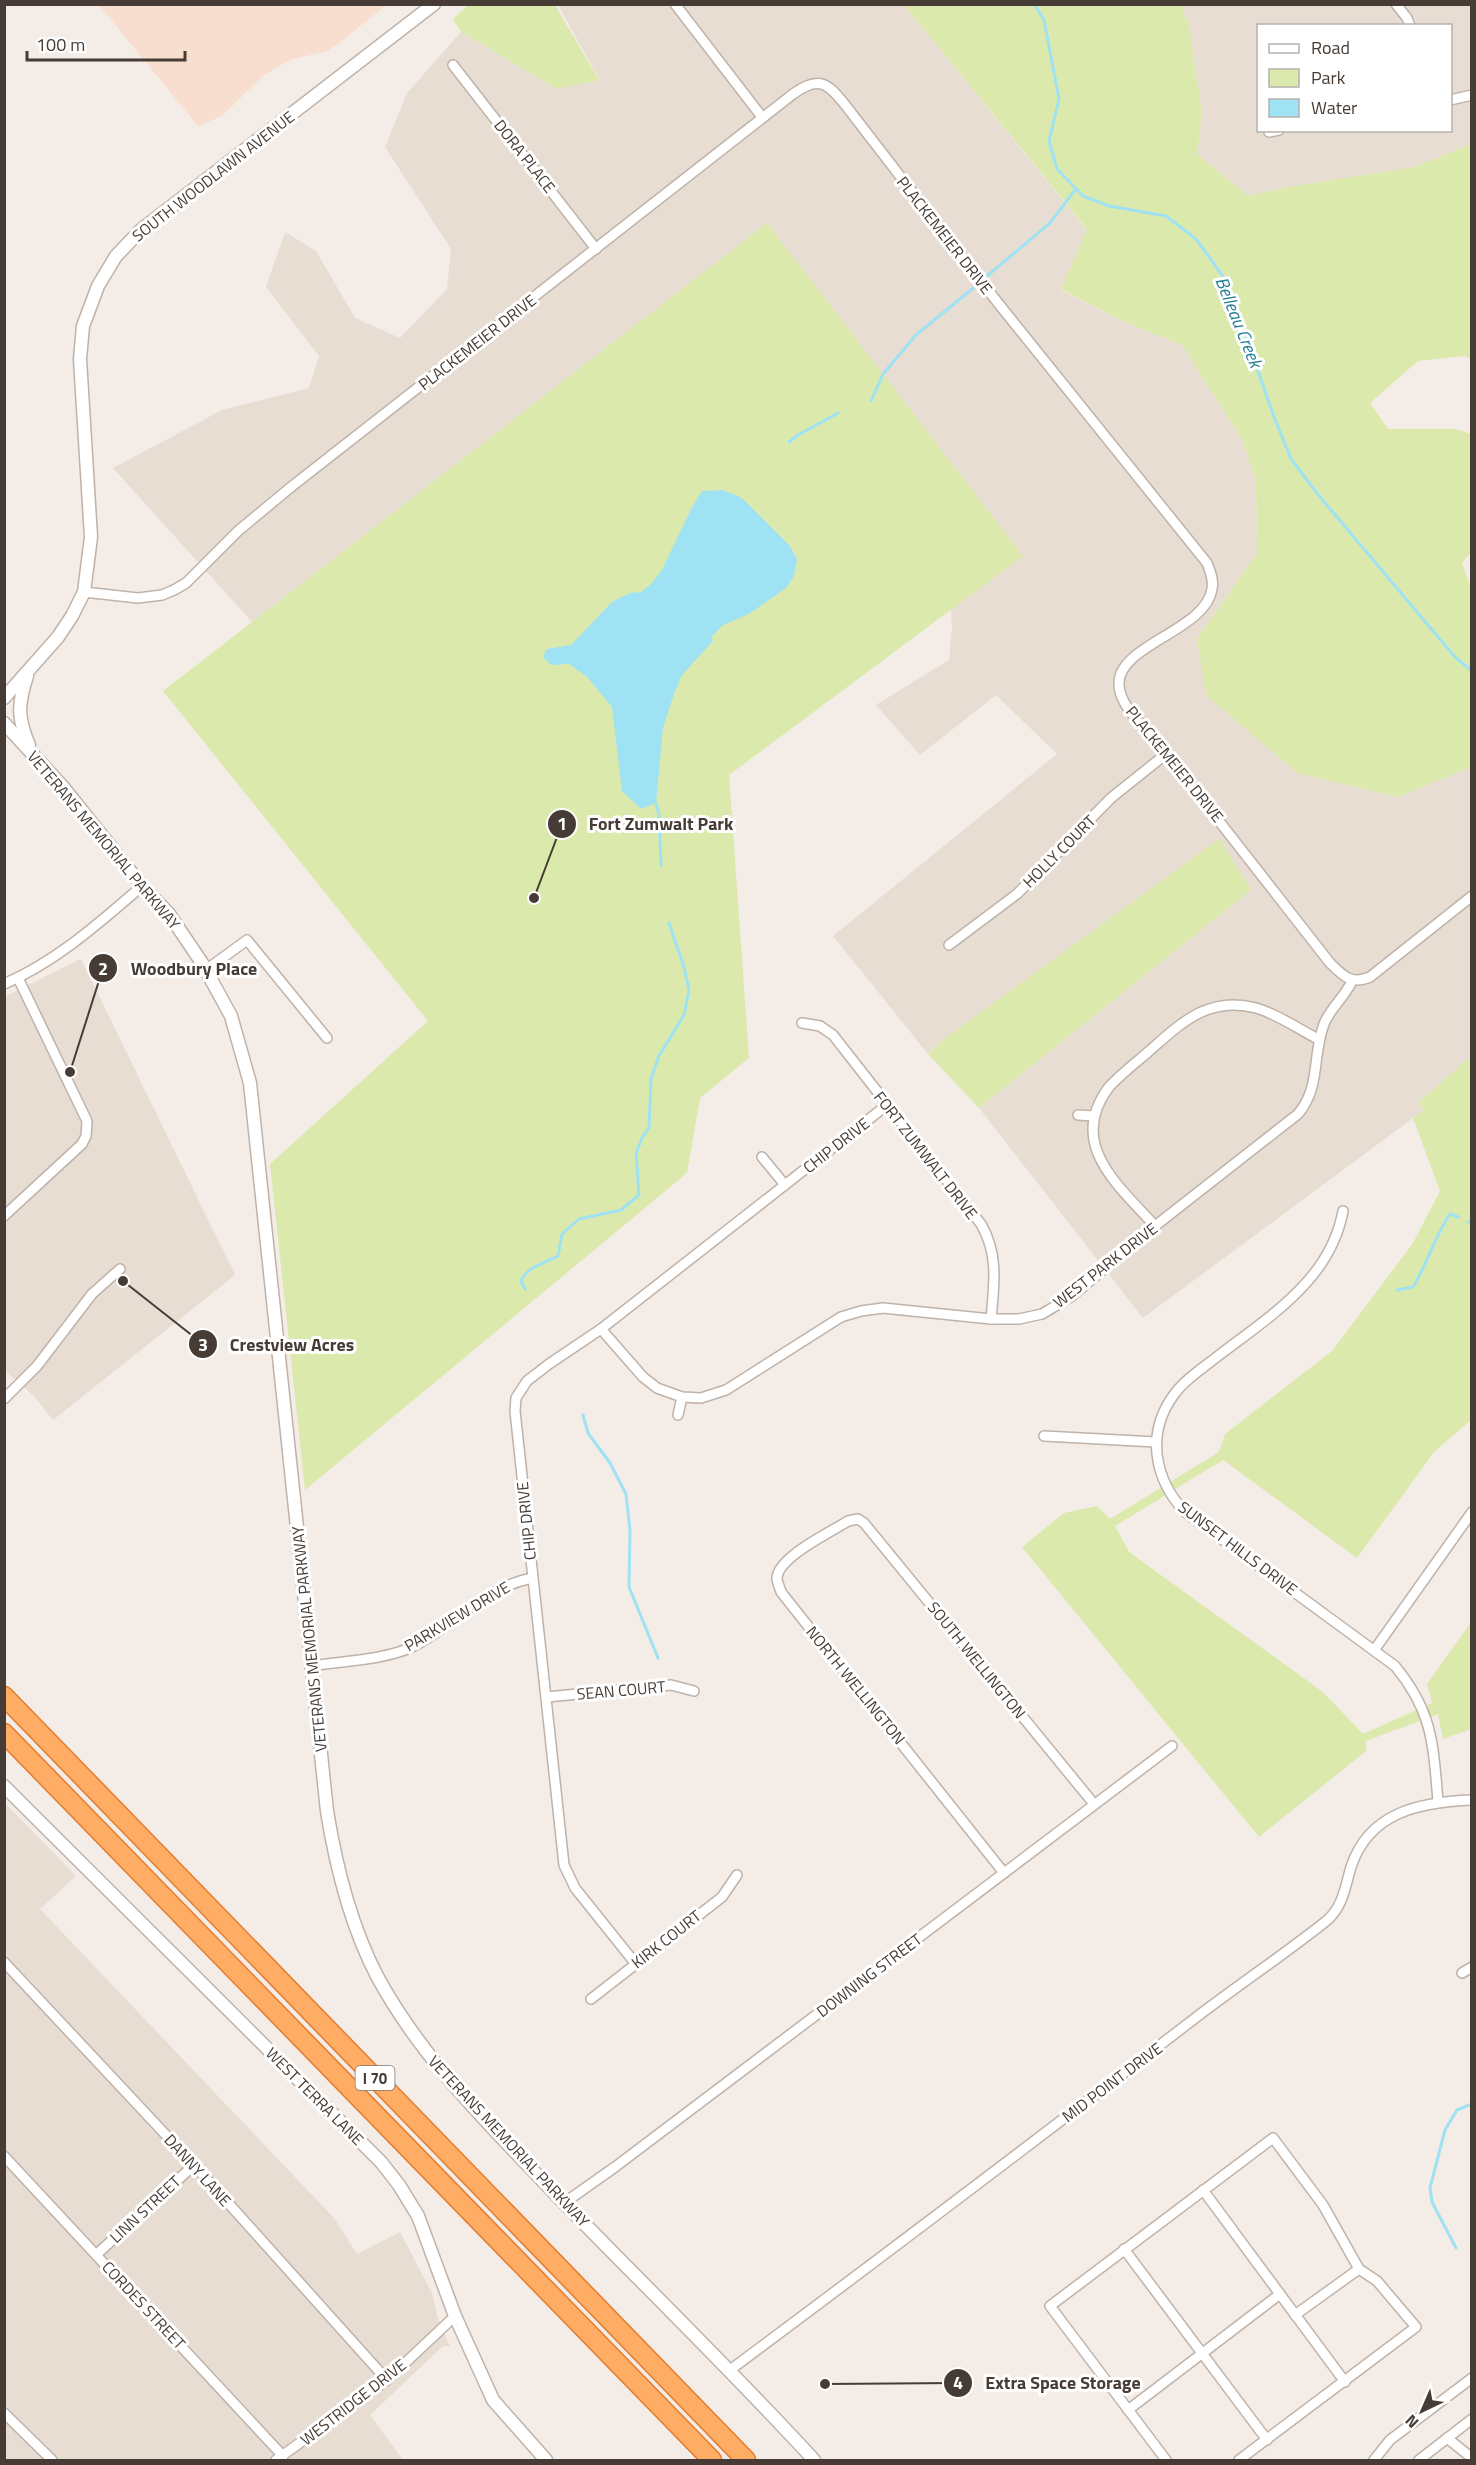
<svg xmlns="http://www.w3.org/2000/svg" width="1476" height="2465" viewBox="0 0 1476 2465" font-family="'Titillium Web',sans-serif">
<rect width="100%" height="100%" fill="#f4ece6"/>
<g fill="#e8ddd3" fill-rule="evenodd">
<path d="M558,5H904L1087,230L1061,290L1125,322L1182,345L1243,441L1256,481L1257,553L1197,639L1207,695L1297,773L1398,797L1471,767V1056L1419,1103L1424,1110L1143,1318L979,1108L1251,890L944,1039L928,1054L833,936L1057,754L996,695L920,755L876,705L949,660L952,628L951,609L1022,555L767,224L252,622L113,468L222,410L309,388L319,356L266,287L285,232L316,251L355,318L400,338L447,289L451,249L385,147L407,93L461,32L557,89L599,79Z"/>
<path d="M1181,5H1471V144L1415,167L1287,187L1248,196L1197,154L1202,114L1189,25ZM1258,26H1450V130H1258Z"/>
<path d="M81,959L235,1275L53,1420L33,1395L5,1371L4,997Z"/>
<path d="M4,1802L76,1876L40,1909L334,2218L357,2254L400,2232L432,2293L438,2319L450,2346H443L370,2415L403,2460H5Z"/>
</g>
<path fill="#f7decf" d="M99,5H387L328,51L289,60L263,76L222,116L198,126Z"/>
<g fill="#dbeaac">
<path d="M469,4L555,5L599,80L557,89L461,32L453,19Z"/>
<path d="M904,5H1181L1189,25L1202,114L1197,154L1248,196L1287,187L1415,167L1471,144V359L1464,356L1418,361L1370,403L1388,429H1456L1471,434V552L1462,563L1472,590L1471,767L1398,797L1297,773L1206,695L1197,639L1257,553L1256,481L1243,441L1182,345L1125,322L1061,289L1087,229Z"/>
<path d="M767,223L1023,556L729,775L749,1058L700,1098L687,1173L305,1490L270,1164L428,1021L163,691Z"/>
<path d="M1219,839L1251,890L979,1108L928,1054L944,1039Z"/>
<path d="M1471,1056V1420L1434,1452L1357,1558L1223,1460L1115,1526L1129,1552L1323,1692L1363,1734L1432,1703L1427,1684L1471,1622V1729L1443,1739L1438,1714L1366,1741V1751L1259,1837L1022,1547L1064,1513L1097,1506L1110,1519L1219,1452L1225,1434L1332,1351L1413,1243L1440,1191L1413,1118L1424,1110L1418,1103Z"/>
</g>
<path fill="#9fe2f3" d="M723,490L742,498L789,545L797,559L794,576L786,588L749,614L723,625L711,637L713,641L682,675L675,691L663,728L656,803L641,809L622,791L612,707L587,677L569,664L551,665L543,657L547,649L571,645L612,602L630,593L641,592L651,584L662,570L691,509L702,491Z"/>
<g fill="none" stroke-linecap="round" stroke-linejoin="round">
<g stroke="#9fe2f3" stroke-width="3">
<path d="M1034,4L1044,20L1059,99L1049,141L1057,169L1083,196L1109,206L1166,216L1196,239L1227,282L1274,417L1291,459L1320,497L1455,657L1472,671"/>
<path d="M987,276L1050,223L1075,190"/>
<path d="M871,401L883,374L917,334L976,286"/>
<path d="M789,442L798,435L838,413"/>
<path d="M656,803L659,815L661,865"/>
<path d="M1468,1222L1472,1223"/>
<path d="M525,1289L521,1281C527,1267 545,1263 558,1256L562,1234L579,1219L621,1210L639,1195L636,1153L642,1138L649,1128L651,1079L659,1056L684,1015L689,990L684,967L669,923"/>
<path d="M1397,1290L1413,1287C1428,1263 1434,1237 1450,1214L1458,1217"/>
<path d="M583,1415L588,1433L610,1463L626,1494L630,1531L629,1587L658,1658"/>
<path d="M1456,2248L1432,2202L1430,2188L1445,2130L1457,2110L1472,2104"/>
</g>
<g stroke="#bfb2a8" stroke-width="12">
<g id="minor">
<path d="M675,4L762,117"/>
<path d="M1396,4L1407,18L1410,26"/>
<path d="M453,65L596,249"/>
<path d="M1450,100L1472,95"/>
<path d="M1269,132L1279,130"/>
<path d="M84,592L138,598L162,595L174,590L186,583L238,531L291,487L793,94C819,75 828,83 846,106L998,303L1207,563C1210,571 1214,580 1212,589C1206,630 1119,645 1119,683C1118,704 1143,726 1155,740C1214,814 1272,889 1330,963C1343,976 1351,985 1370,977L1472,896"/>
<path d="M949,945L1017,894L1111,798L1166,754"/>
<path d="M206,970L247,940L327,1038"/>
<path d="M4,984C57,961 99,923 142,886"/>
<path d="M802,1023L820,1026L833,1035L981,1224C999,1255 994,1285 991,1319"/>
<path d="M1078,1115L1094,1116"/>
<path d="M762,1157L785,1185"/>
<path d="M1343,1211C1338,1238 1325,1262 1306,1283C1281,1311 1248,1333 1218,1356C1203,1368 1184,1380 1173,1396C1146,1434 1154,1479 1185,1512L1395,1666C1433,1712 1433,1744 1438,1801"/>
<path d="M4,1216L82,1144L86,1136L87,1121L18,978"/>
<path d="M1155,1226C1119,1186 1066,1144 1109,1087C1120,1075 1134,1064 1147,1053C1180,1024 1208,995 1256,1008C1278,1014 1298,1029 1318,1039"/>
<path d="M601,1329L643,1377L657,1388L682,1397L701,1398L726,1390L841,1317L861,1311L883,1308L991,1319H1019L1042,1314L1072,1296L1155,1226L1298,1114C1321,1087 1312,1055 1324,1024C1330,1008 1345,997 1352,981"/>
<path d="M4,1399L37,1366L92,1294L120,1269"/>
<path d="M678,1415L682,1397"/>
<path d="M1044,1436L1156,1442"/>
<path d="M1375,1649L1472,1512"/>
<path d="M312,1666C342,1661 384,1660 412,1647C455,1626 482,1588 532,1578"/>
<path d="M547,1697L671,1685L694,1691"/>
<path d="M1004,1873L781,1592C780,1588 777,1582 777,1578C778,1557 831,1532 848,1521L858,1519L864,1523L1094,1804"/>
<path d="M4,1962L194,2165L387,2380"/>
<path d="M635,1963L575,1888L564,1865L515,1411L516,1398L527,1381L549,1364L601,1329L887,1105"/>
<path d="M1462,1973L1472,1967"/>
<path d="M591,1999L722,1897L737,1875"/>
<path d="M4,2156L283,2456"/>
<path d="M1203,2190L1345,2382"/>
<path d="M564,2203L615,2167L1172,1746"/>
<path d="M1124,2249L1267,2440"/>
<path d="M97,2254L194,2165"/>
<path d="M1295,2315L1359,2269"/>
<path d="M730,2370C886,2254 1040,2137 1194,2019C1237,1986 1282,1956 1325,1922C1343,1908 1345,1887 1351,1867C1369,1812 1420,1802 1472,1800"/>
<path d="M1128,2410L1280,2294"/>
<path d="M4,2413L52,2460"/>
<path d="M1447,2438L1472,2458"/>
<path d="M276,2460L387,2380L455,2316"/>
<path d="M1166,2460L1050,2306L1273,2138L1323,2205L1359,2269L1377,2281L1416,2327L1239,2460"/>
<path d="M1374,2460L1390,2440L1472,2378"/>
<path d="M1419,2460L1472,2419"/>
</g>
</g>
<g stroke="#bfb2a8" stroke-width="15">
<g id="tertiary">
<path d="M27,676C18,704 17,717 29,745"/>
<path d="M4,698L58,637L72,616L84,592L91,537L80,359L83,326L98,286L116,256L141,230L434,4"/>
<path d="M4,723L63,787L142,886L169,914L202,963L231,1016L250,1083L327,1811C336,1867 351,1926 377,1976C419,2054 481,2116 542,2180C632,2274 726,2364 814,2460"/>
<path d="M4,1786L381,2162L399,2185L418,2216L455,2316L493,2400L546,2460"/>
</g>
</g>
<g stroke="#e47d2f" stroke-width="21">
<g id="motorway">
<path d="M4,1696L746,2460"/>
<path d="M4,1733L712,2460"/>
</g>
</g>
<use href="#minor" stroke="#fff" stroke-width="9"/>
<use href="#tertiary" stroke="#fff" stroke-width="12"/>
<use href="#motorway" stroke="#ffac65" stroke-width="18"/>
</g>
<g text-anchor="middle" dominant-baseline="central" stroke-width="6" stroke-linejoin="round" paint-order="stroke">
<rect fill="#fff" stroke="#7e7672" stroke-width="1.5" x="355.5" y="2066" width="39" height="24" rx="4.5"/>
<g font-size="15" font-weight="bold" fill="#463c35">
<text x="375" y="2078">I 70</text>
</g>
<g font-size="16" fill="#463c35" stroke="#fff">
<text transform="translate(525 156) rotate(52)">DORA PLACE</text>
<text transform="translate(213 176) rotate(-38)">SOUTH WOODLAWN AVENUE</text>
<text transform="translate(945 235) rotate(52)">PLACKEMEIER DRIVE</text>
<text transform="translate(477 342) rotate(-38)">PLACKEMEIER DRIVE</text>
<text transform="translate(1175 764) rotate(51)">PLACKEMEIER DRIVE</text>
<text transform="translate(104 840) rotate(50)">VETERANS MEMORIAL PARKWAY</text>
<text transform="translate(1059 851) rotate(-45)">HOLLY COURT</text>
<text transform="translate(836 1145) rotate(-38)">CHIP DRIVE</text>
<text transform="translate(926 1155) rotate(52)">FORT ZUMWALT DRIVE</text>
<text transform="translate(1105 1265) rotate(-38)">WEST PARK DRIVE</text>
<text transform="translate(526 1521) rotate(-96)">CHIP DRIVE</text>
<text transform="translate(1238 1548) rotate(37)">SUNSET HILLS DRIVE</text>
<text transform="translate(457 1616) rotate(-31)">PARKVIEW DRIVE</text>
<text transform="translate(309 1639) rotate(-96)">VETERANS MEMORIAL PARKWAY</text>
<text transform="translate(977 1660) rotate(51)">SOUTH WELLINGTON</text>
<text transform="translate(856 1685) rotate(51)">NORTH WELLINGTON</text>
<text transform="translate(621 1690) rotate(-5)">SEAN COURT</text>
<text transform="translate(666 1939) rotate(-38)">KIRK COURT</text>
<text transform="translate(869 1975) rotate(-37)">DOWNING STREET</text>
<text transform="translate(1112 2082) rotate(-37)">MID POINT DRIVE</text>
<text transform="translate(315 2096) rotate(45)">WEST TERRA LANE</text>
<text transform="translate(509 2141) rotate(47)">VETERANS MEMORIAL PARKWAY</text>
<text transform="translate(198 2170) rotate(48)">DANNY LANE</text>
<text transform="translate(145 2209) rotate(-43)">LINN STREET</text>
<text transform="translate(144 2305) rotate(47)">CORDES STREET</text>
<text transform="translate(353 2402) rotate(-38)">WESTRIDGE DRIVE</text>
</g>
<g font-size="18" font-style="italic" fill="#247d96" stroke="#fff">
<text transform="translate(1239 322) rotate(68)">Belleau Creek</text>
</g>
</g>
<path fill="none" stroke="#463c35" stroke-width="2" d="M534 898L562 824M70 1072L103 968M123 1281L203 1344M825 2384L958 2383"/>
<g fill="#463c35" stroke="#fff" stroke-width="2">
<circle cx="534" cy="898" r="6"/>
<circle cx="70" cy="1072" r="6"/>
<circle cx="123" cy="1281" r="6"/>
<circle cx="825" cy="2384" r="6"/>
<circle cx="562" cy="824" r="15"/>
<circle cx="103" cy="968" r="15"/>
<circle cx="203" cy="1344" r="15"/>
<circle cx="958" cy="2383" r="15"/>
</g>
<g font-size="18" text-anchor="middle" font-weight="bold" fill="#fff">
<text x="562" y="830">1</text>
<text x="103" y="975">2</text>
<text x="203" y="1351">3</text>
<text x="958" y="2389">4</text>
</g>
<g font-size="18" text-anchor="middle" font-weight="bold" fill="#463c35" stroke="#fff" stroke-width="6" stroke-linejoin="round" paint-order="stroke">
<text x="661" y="830">Fort Zumwalt Park</text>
<text x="194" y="975">Woodbury Place</text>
<text x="292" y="1351">Crestview Acres</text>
<text x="1063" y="2389">Extra Space Storage</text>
</g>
<rect width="1476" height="2465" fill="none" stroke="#463c35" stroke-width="12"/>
<rect x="1257" y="24" width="195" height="108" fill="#ffffff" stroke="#b5b1ae" stroke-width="1.5"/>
<rect x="1269" y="44" width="30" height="9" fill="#ffffff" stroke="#b5b1ae" stroke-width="1.5"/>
<text x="1311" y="54" font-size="18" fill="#463c35">Road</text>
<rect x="1269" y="69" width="30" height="18" fill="#dbeaac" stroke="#b5b1ae" stroke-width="1.5"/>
<text x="1311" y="84" font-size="18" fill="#463c35">Park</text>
<rect x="1269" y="99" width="30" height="18" fill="#9fe2f3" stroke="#b5b1ae" stroke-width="1.5"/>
<text x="1311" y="114" font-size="18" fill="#463c35">Water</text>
<g transform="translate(1422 2411) rotate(224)" stroke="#ffffff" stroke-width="4.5" paint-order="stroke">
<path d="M0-4.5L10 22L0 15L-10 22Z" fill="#463c35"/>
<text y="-9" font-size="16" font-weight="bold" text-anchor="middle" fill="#463c35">N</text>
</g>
<path d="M27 51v9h158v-9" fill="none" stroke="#463c35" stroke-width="3"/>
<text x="36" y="51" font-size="18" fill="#463c35" stroke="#ffffff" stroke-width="4.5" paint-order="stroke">100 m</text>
</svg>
